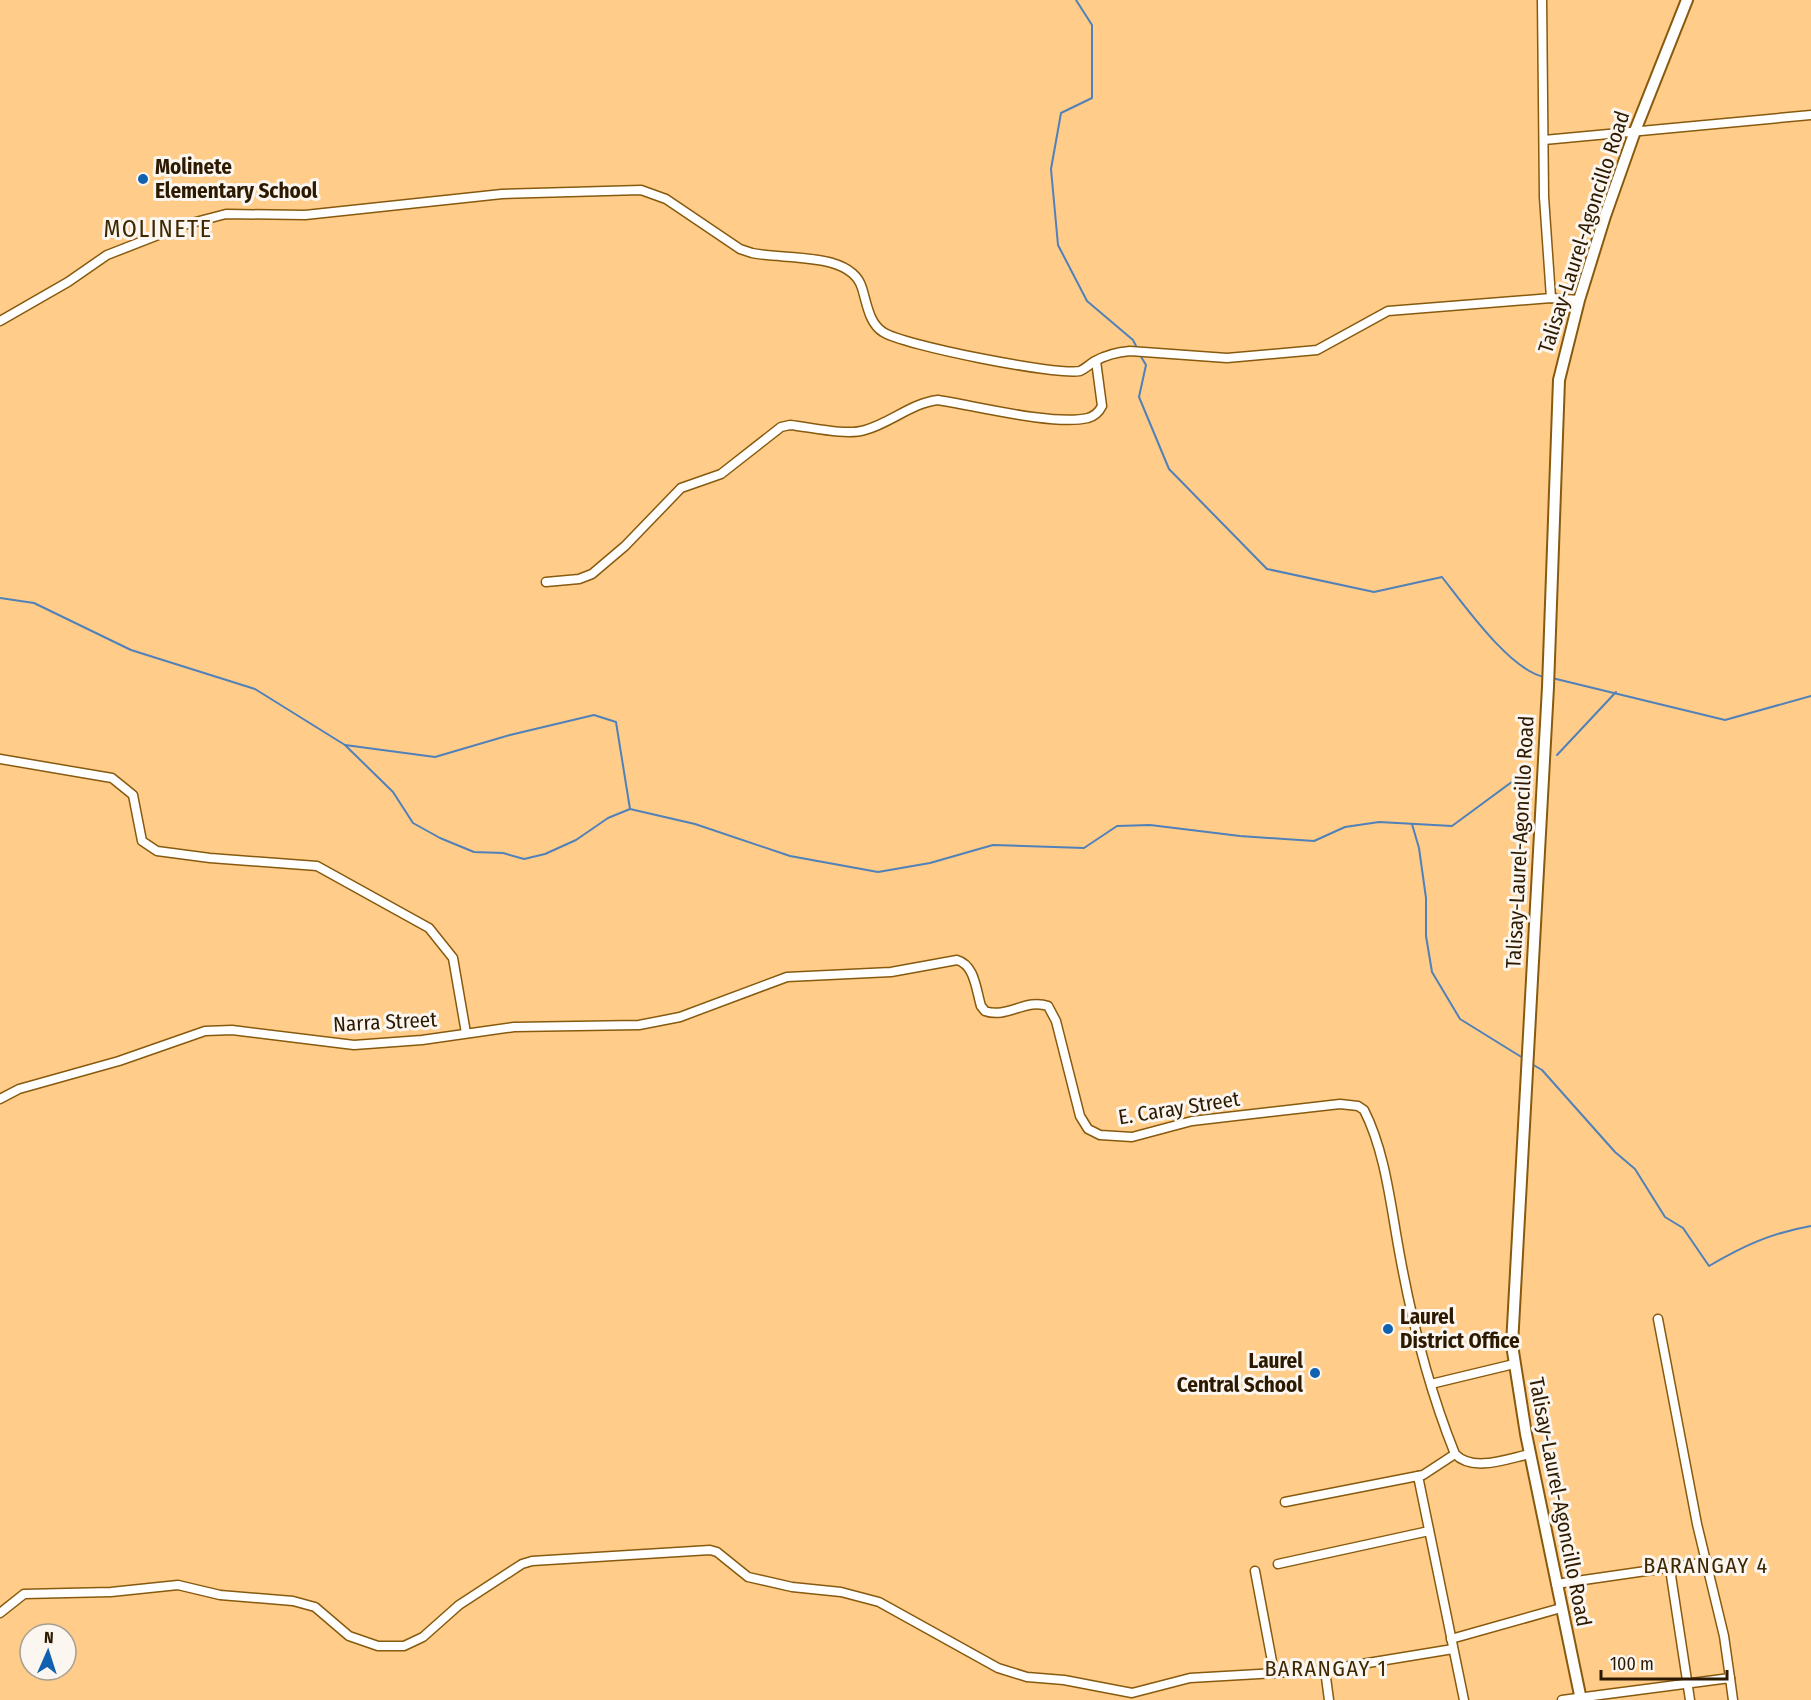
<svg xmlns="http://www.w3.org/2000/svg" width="1811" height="1700" viewBox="0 0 1811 1700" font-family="'Fira Sans Condensed',sans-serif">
<rect width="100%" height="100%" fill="#ffcc89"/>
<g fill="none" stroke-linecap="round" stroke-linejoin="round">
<g stroke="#5081b9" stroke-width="2">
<path d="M1076,0L1092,25V98L1061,113L1051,169L1058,245L1087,301L1133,340L1138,350"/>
<path d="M1140,355L1146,365L1139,397L1169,469L1267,569L1374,592L1442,577C1464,605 1510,670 1544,677"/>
<path d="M0,598L34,603L131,650L255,689L345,745L435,757L510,735L594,715L616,722L630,809L695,824L790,856L878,872L930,863L993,845L1084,848L1117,826L1150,825L1240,836L1314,841L1345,827L1379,822L1452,826L1528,770"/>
<path d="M1552,678L1725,720L1811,696"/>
<path d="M345,745L393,792L413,823L440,838L474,852L503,853L524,859L545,854L576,840L608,818L630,809"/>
<path d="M1557,755L1616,692"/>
<path d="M1412,824L1419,848L1426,898V936L1432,972L1460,1019L1523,1058"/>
<path d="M1530,1063L1542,1070L1615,1152L1635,1169L1665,1217L1683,1228L1709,1266C1743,1246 1771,1233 1811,1226"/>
</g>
<g stroke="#875a0e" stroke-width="11">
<g id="minor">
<path d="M1542,0L1544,197L1551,298"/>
<path d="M1544,140L1811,115"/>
<path d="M0,321L68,282L107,255L184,225L226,214L305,215L502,194L641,190L666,199L740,249L752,253C783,260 851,251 862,288C867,304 869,323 883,332C902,345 1058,376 1080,371C1085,369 1090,364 1095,361C1106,355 1118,352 1130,351L1227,358L1317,350L1388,311L1551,298L1579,300"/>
<path d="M546,582L579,579L592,574L625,546L681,488L721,474L781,427L790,425C810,427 846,436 865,430C891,423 911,403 938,400C976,406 1054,426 1088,418C1095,416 1099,412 1102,406L1096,361"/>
<path d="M0,759L112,778L133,795L142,841L157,851L210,858L317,866L429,928L453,958L466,1033"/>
<path d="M0,1099L19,1089L119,1061L205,1031L232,1030L354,1045L422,1040L514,1027L639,1025L680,1017L787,977L891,972L957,960C975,965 976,990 981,1006L985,1011C1007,1019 1026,998 1048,1006L1056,1021L1080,1116L1088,1129L1100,1135L1132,1137L1192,1121L1340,1104L1358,1106L1364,1110C1386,1153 1391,1209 1400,1256C1412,1322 1430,1392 1455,1454C1473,1473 1509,1458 1530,1454"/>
<path d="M1658,1319L1697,1524L1724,1636L1730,1678"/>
<path d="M1431,1384L1514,1364"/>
<path d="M1418,1476L1464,1700"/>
<path d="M1285,1502L1423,1475L1455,1454"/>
<path d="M1278,1564L1429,1531"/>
<path d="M1670,1569L1690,1700"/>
<path d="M1255,1571L1274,1672"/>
<path d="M1556,1584L1708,1562"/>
<path d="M0,1613L24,1594L111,1592L178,1585L220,1595L293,1601L315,1607L349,1636L378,1646H404L423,1637L459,1605L522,1564L532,1561L710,1550L717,1552L748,1577L792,1587L841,1592L879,1602L998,1668L1027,1677L1064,1680L1132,1693L1190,1678L1325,1670L1453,1649"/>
<path d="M1451,1639L1561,1608"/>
<path d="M1325,1670L1329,1700"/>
<path d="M1562,1700L1730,1678L1733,1700"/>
</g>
</g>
<g stroke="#875a0e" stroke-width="14">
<path id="major" d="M1581,1700L1526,1434L1512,1345L1548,687L1559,380L1579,300L1605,216L1635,131L1687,0"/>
</g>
<use href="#minor" stroke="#fff" stroke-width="8"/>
<use href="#major" stroke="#fff" stroke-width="10"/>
</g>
<g fill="#1061b0" stroke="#fbf6ef" stroke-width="2">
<circle cx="143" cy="179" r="6"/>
<circle cx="1388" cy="1329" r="6"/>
<circle cx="1315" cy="1373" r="6"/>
</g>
<g text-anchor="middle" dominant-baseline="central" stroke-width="6" stroke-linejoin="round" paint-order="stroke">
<g font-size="21" font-weight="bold" fill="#2c1900" stroke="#fbf6ef" text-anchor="start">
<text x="155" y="167">Molinete<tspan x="155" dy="24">Elementary School</tspan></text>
<text x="1400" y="1317">Laurel<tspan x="1400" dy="24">District Office</tspan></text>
<text x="1303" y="1361" text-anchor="end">Laurel<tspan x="1303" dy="24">Central School</tspan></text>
</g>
<g font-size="21" fill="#2c1900" stroke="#fbf6ef">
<text transform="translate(1584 232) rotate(-72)">Talisay-Laurel-Agoncillo Road</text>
<text transform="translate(1520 842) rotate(-87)">Talisay-Laurel-Agoncillo Road</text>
<text transform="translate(385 1022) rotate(-3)">Narra Street</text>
<text transform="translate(1179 1108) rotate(-9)">E. Caray Street</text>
<text transform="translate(1560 1502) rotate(79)">Talisay-Laurel-Agoncillo Road</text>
</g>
<g font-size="22" letter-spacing="1.5" fill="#3e2701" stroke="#fbf6ef">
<text x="1706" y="1565">BARANGAY 4</text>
<text x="1326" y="1668">BARANGAY 1</text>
</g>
<g font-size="24" letter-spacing="1.5" fill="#3e2701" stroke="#fbf6ef">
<text x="158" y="229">MOLINETE</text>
</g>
</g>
<g transform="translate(48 1652) rotate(3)"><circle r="28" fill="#fbf6ef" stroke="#a89e8f" stroke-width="1.5"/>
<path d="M0-4.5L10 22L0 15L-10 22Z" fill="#1061b0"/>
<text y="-9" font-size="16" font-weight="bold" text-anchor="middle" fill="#2c1900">N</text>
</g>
<path d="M1601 1670v9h126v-9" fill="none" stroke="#2c1900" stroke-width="3"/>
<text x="1610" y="1670" font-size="18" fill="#2c1900" stroke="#fbf6ef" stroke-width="4.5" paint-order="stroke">100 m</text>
</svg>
